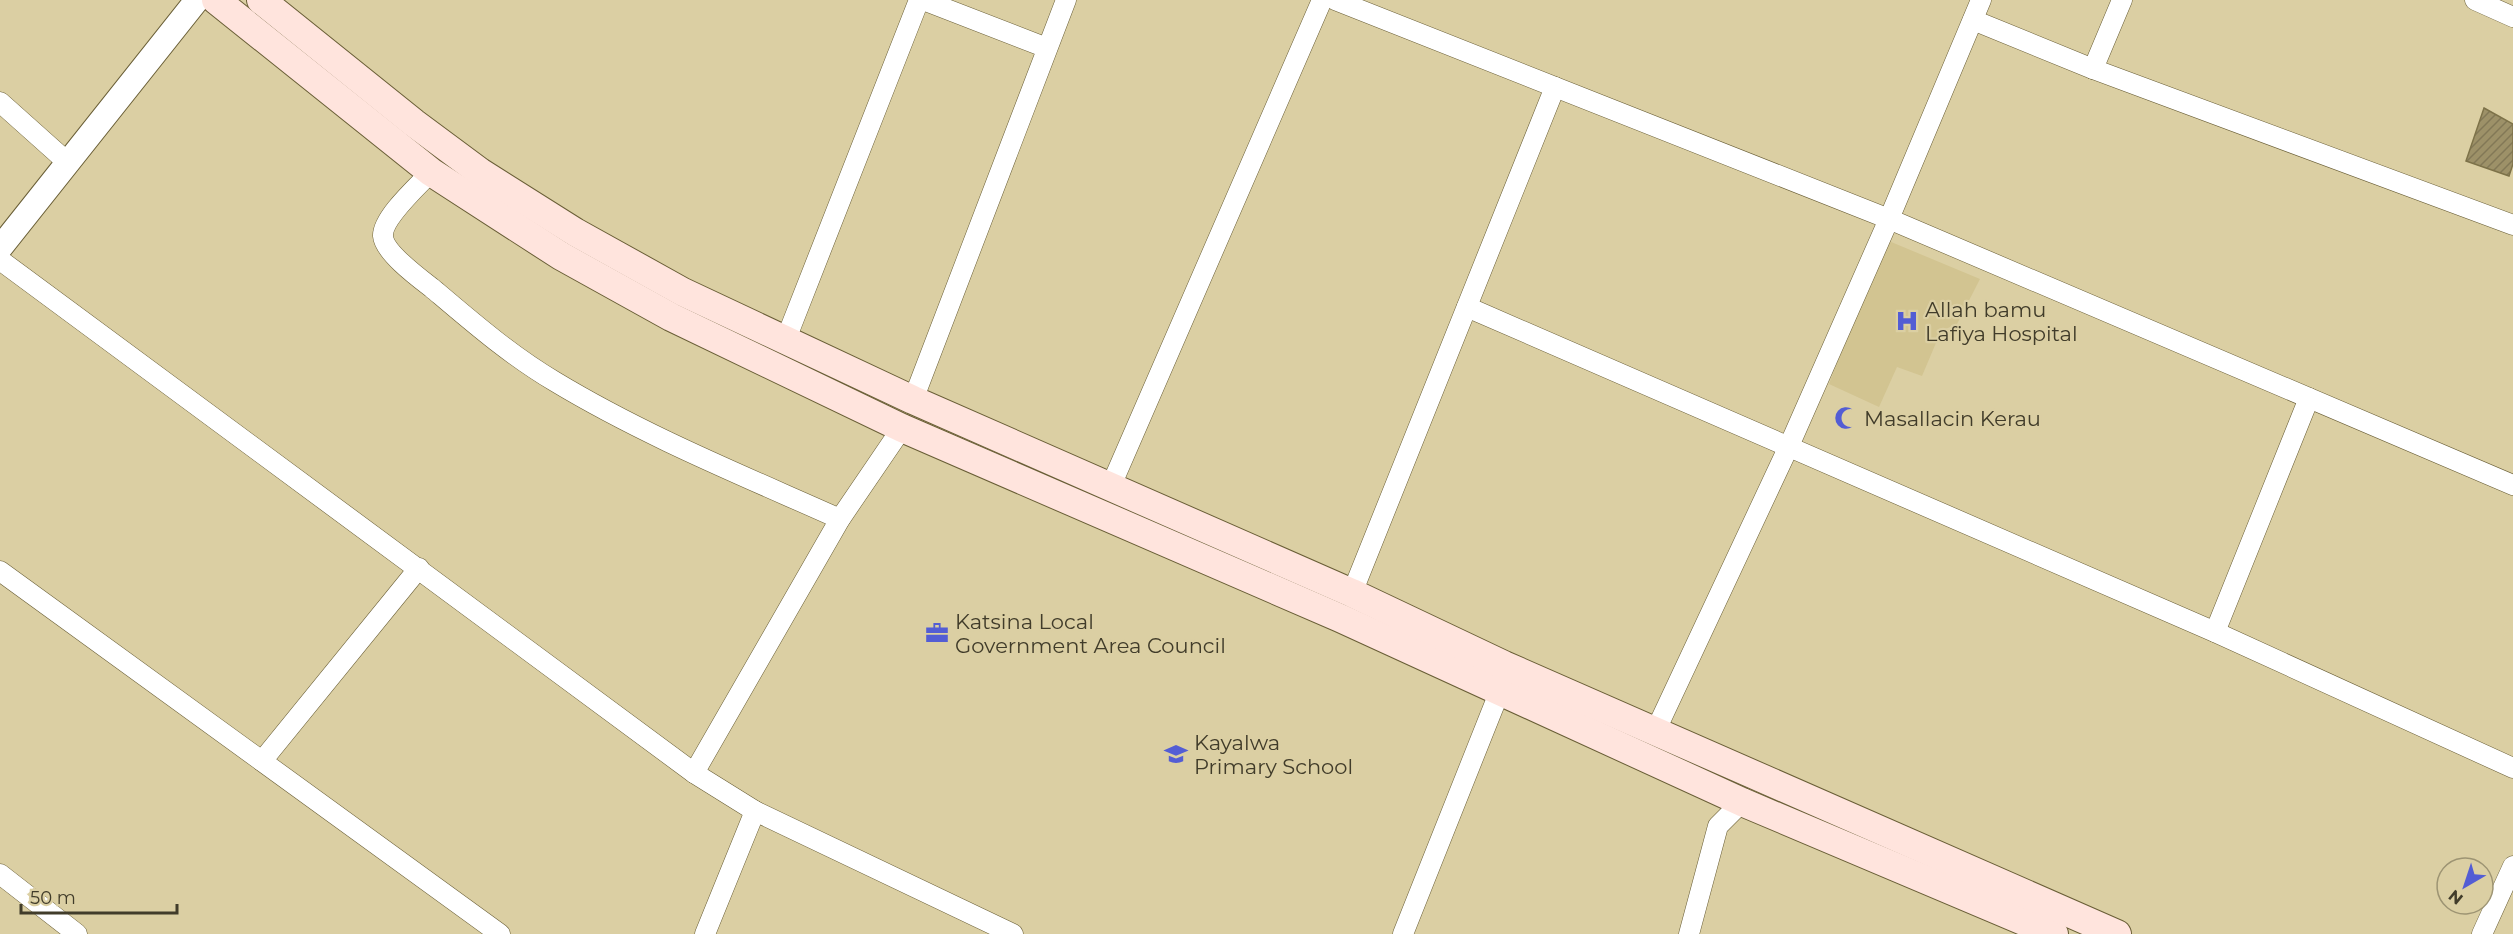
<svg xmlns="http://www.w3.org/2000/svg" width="2513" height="934" viewBox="0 0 2513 934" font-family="Montserrat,sans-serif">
<defs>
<pattern id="building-hatch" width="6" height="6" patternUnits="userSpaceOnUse" patternTransform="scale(1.5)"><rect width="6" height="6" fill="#9d9168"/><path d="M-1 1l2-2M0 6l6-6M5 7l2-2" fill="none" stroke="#827856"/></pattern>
</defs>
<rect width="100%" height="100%" fill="#dbcfa3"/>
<path fill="#d2c491" d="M1884,239L1980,279L1957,324L1941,331L1922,376L1897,367L1879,407L1829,384Z"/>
<path fill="url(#building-hatch)" stroke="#7d7249" stroke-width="1.5" d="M2484,108L2513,124V164L2509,176L2466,161Z"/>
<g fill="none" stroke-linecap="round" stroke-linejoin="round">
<g stroke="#695e36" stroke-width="21">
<g id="minor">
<path d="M923,0L1047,48"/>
<path d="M1335,0L1889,219L2513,485"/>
<path d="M2475,0L2513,17"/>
<path d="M1973,20L2093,69L2513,225"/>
<path d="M2093,69L2122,0"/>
<path d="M0,102L66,161"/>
<path d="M431,172C418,186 382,218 383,236C384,252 419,278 432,288C471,321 510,355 554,381C645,436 744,476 840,519"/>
<path d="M0,260L694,773L755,811L1013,934"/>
<path d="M1467,307L2215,632L2513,768"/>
<path d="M786,339L919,0"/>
<path d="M913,400L1066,0"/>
<path d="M1110,488L1322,0"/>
<path d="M0,571L500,934"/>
<path d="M1352,593L1555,87"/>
<path d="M2215,632L2309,398"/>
<path d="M1655,732L1789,446L1889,219L1981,0"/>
<path d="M262,761L419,568"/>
<path d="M694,773L840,519L902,428"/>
<path d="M0,874L77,934"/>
<path d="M705,934L755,811"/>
<path d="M1403,934L1499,693"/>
<path d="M1689,934L1718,826L1742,802"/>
<path d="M2482,934L2513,866"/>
</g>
</g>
<g stroke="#695e36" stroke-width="26">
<path id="tertiary" d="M0,248L197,0"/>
</g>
<g stroke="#695e36" stroke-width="30">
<g id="secondary">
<path d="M216,0L431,172L561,256L671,317L902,428L1340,618L1742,802L2054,934"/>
<path d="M261,0L414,123L480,172L575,232L683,292L913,400L1352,593L1504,665L2117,934"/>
</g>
</g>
<use href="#minor" stroke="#fff" stroke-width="20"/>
<use href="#tertiary" stroke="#fff" stroke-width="24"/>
<use href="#secondary" stroke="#ffe4dd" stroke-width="28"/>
</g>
<defs>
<g id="hospital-bare" transform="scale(1.8)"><path d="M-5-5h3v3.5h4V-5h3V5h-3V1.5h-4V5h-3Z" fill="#535dd4" stroke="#dbcfa3" stroke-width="2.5" paint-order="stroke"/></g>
<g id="mosque-bare" transform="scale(1.8)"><path d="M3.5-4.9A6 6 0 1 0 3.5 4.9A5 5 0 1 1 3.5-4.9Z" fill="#535dd4" stroke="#dbcfa3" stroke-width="2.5" paint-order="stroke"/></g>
<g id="office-bare" transform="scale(1.8)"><path d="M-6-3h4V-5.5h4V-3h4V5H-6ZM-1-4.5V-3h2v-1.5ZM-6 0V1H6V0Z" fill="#535dd4" stroke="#dbcfa3" stroke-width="2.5" paint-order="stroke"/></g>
<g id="school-bare" transform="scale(1.8)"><path d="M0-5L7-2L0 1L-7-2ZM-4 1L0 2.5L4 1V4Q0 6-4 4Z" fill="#535dd4" stroke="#dbcfa3" stroke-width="2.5" paint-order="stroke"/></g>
</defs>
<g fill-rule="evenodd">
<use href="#hospital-bare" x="1907" y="321"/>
<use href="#mosque-bare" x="1846" y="418"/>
<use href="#office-bare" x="937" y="633"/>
<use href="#school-bare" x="1176" y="754"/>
</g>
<g text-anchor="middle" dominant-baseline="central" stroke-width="4.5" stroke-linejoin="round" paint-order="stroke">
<g font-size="21" fill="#413c2a" stroke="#dbcfa3" text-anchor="start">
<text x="1925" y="309">Allah bamu<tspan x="1925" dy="24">Lafiya Hospital</tspan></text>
<text x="1864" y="418">Masallacin Kerau</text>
<text x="955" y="621">Katsina Local<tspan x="955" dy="24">Government Area Council</tspan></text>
<text x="1194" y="742">Kayalwa<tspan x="1194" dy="24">Primary School</tspan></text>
</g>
</g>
<g transform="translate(2465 886) rotate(219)"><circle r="28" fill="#dbcfa3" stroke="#9d9473" stroke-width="1.5"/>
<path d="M0-4.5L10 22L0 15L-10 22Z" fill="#535dd4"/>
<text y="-9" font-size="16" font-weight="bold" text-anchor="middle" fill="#413c2a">N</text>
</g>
<path d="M21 904v9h156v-9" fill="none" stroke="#413c2a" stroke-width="3"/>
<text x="30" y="904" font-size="18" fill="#413c2a" stroke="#dbcfa3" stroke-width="4.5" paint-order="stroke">50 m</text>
</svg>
